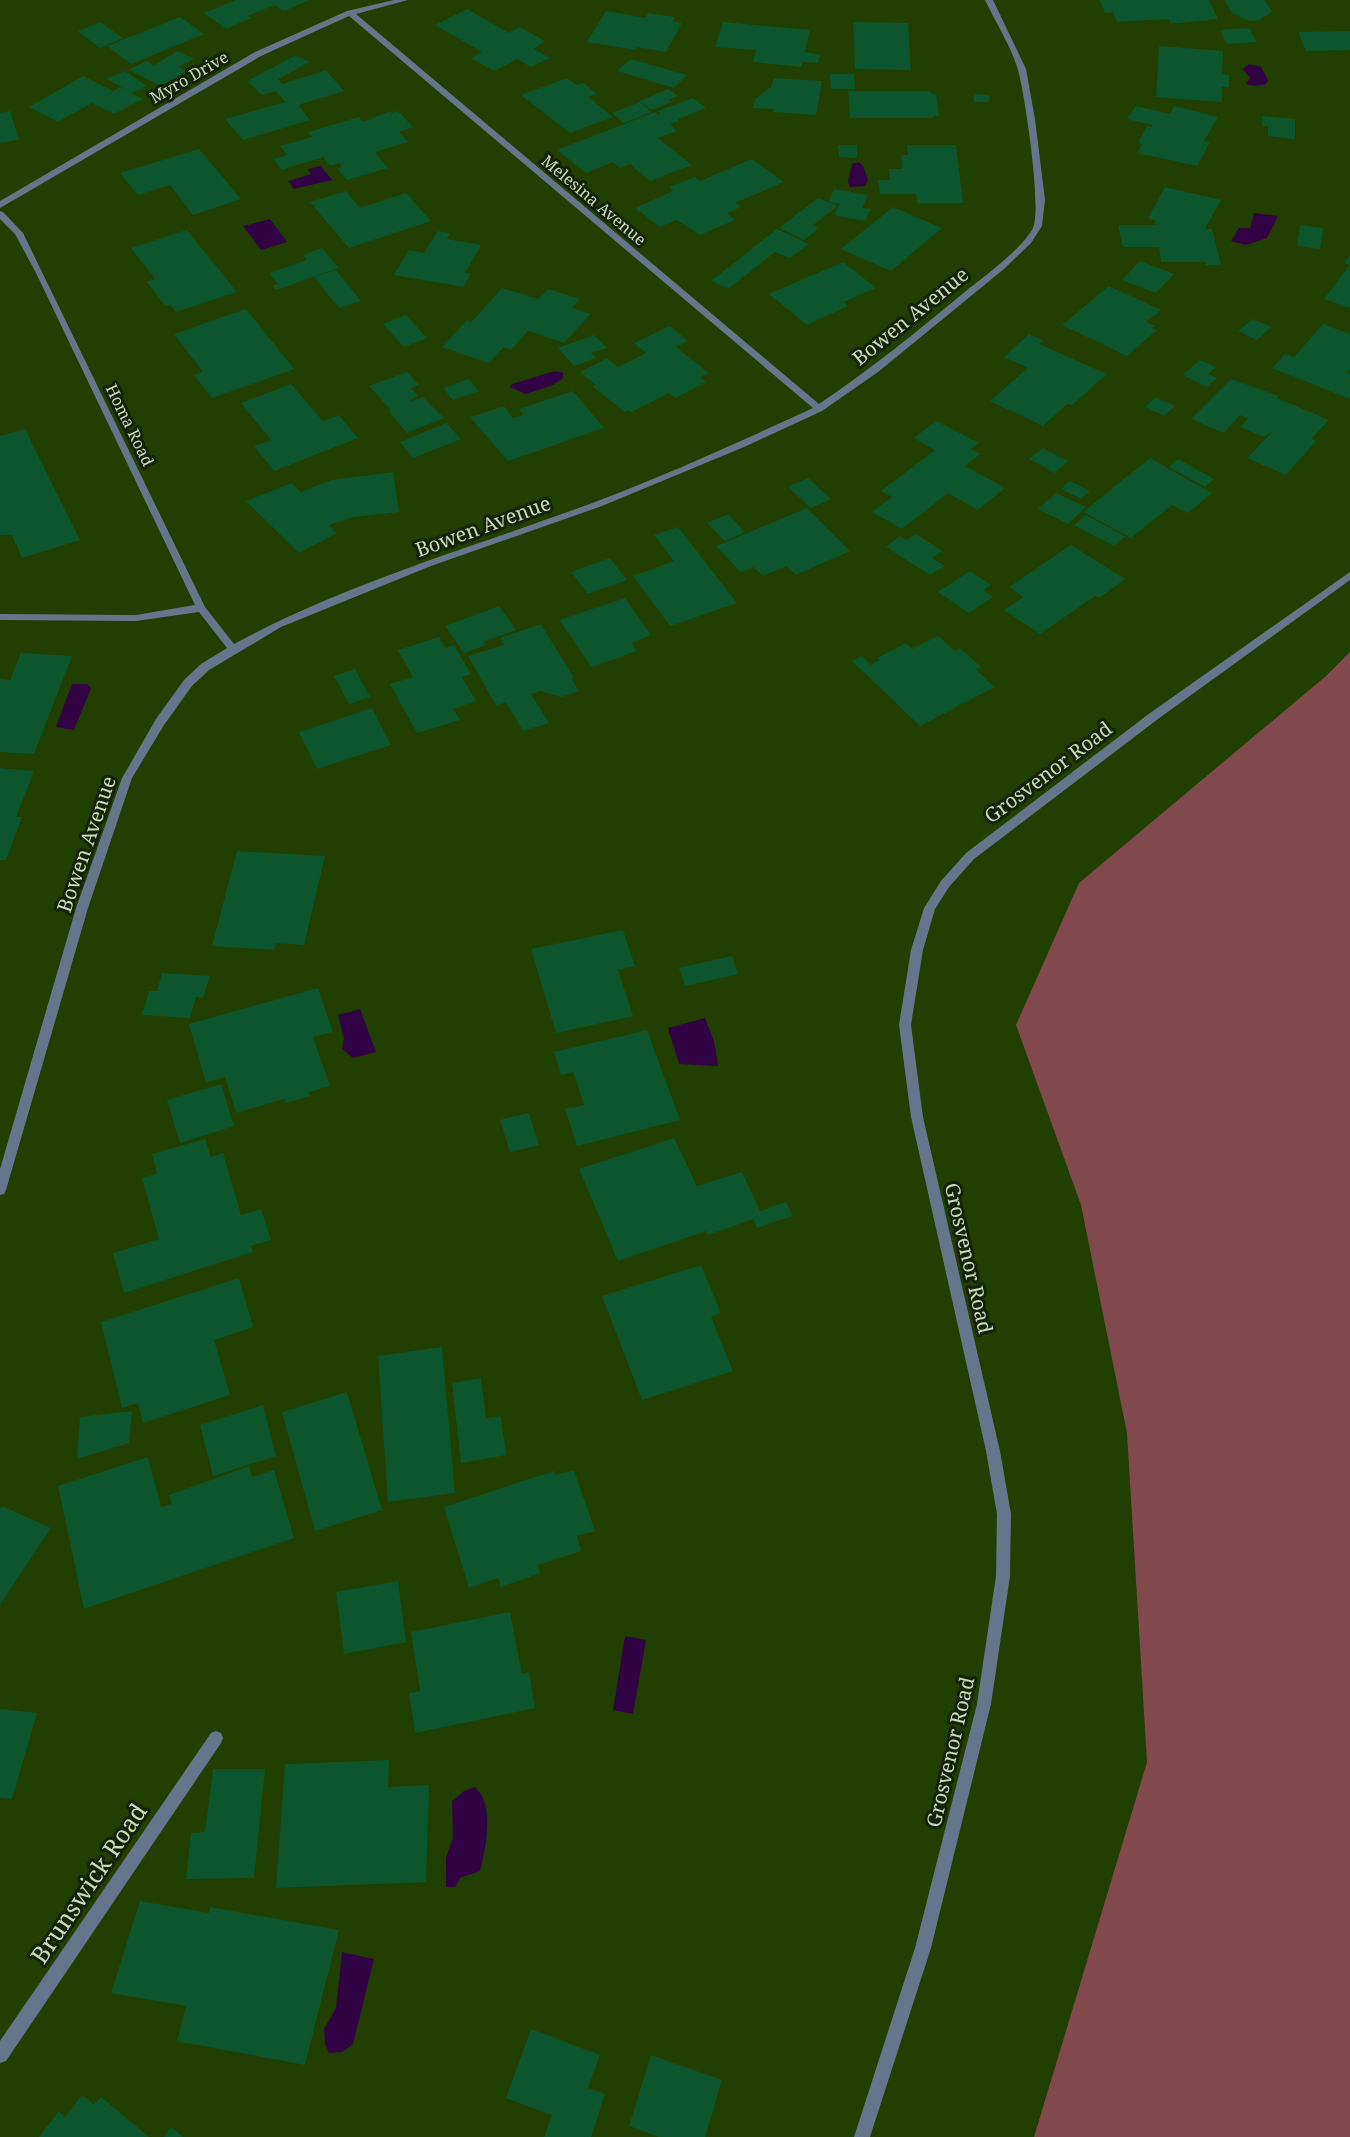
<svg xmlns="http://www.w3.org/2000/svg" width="1350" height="2137" viewBox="0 0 1350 2137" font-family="'Noto Serif',serif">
<rect width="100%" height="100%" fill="#213f00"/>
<path fill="#81484e" d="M1350,652V2137H1034L1147,1762L1127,1433L1081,1205L1016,1025L1079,883L1326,676Z"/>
<g fill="#320344">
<path d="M1249,64L1261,67L1268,80L1266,84L1255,86L1246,84L1250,78L1243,69Z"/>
<path d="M859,162L863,166L868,180L865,186L850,187L848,182L852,164Z"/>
<path d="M321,166L332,180L294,189L288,181L311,174L308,169Z"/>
<path d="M1254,213L1278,216L1267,238L1246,245L1231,241L1239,228H1250Z"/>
<path d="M270,219L287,242L261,250L243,226Z"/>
<path d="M555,371L563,373V378L553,385L526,394L510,387L512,384Z"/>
<path d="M72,684H87L91,688L74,730L56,727Z"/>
<path d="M360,1009L376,1052L353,1058L342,1049L344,1039L338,1015Z"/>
<path d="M705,1018L714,1041L718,1066L679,1064L668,1028Z"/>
<path d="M625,1636L646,1640L633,1714L613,1710Z"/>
<path d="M475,1787C495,1805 486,1848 480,1871L460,1878L455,1887H446V1858L453,1838L452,1801L464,1791Z"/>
<path d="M342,1952L374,1959L353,2044L342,2052L329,2053L325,2044L324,2029L336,2008Z"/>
</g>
<g fill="#0d552d">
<path d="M236,0H310L284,11L274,5L248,16L251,18L226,29L204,13Z"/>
<path d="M1100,0H1209L1218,19L1171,24L1169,19L1117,22L1113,12L1105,13Z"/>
<path d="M1224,0H1265L1272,12L1258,21L1246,20L1232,13Z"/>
<path d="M467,9L509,33L520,27L545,41L534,49L550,58L531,67L517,59L494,71L471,58L482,52L435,25Z"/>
<path d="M606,11L646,18L648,13L675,17L672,22L682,23L666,52L637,47L636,50L587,42Z"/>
<path d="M180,17L204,34L131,64L107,46Z"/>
<path d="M100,22L123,38L100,48L78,31Z"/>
<path d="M723,22L810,30L805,52L820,55L818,63L803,62L801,67L753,62L756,50L715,47Z"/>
<path d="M853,22L908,23L911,70L855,69Z"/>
<path d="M1249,28L1257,42L1227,44L1220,30Z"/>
<path d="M1350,31V50L1306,51L1298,32Z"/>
<path d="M1159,46L1223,51L1222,74L1229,75V87H1222V102L1156,97Z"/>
<path d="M178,51L194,59L178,67L187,71L161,86L129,70L146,61L154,65Z"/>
<path d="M296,55L310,62L278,79L282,84L326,70L344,91L298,105L310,120L243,140L225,119L285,102L276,91L262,95L247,81Z"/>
<path d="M631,59L687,75L674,88L617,71Z"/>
<path d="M125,71L147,86L131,93L143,99L114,114L92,103L58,122L29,107L83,76L113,91L102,98L120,87L130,92L107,79Z"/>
<path d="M830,74H854L855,89H831Z"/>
<path d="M567,78L577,85L583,83L597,94L588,97L613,117L570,133L521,95Z"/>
<path d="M774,78L822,81L816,115L773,112L774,109L752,108L756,98L771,87Z"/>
<path d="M668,89L678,96L668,100L672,102L652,110L639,101Z"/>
<path d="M848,91H931L932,94H936L939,116H933L934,118H850Z"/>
<path d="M974,94L990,95L989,102H974Z"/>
<path d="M693,98L706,108L678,119L680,121L670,124L677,131L658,138L692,165L650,181L630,164L620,168L613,162L586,173L557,150L655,112L658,115L660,113L658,111Z"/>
<path d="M640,102L652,112L624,123L612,113Z"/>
<path d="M1136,106L1170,114L1174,106L1218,117L1204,141L1210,142L1197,166L1137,153L1142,144L1138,143L1147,126L1151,127L1152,125L1127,119Z"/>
<path d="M10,111L19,140L0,143V113Z"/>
<path d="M391,111L392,113L398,111L413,127L399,132L408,142L375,152L388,168L347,180L337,168L342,167L339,163L330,166L323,157L282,170L273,159L287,155L280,146L312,137L308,132L359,117L363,122Z"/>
<path d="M1262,116L1295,119V139L1268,136V126H1262Z"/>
<path d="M838,145H857V158L839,157Z"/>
<path d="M907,145H956L963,203H917L916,194H880L878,180H890L889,169H902L901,155H908Z"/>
<path d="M199,149L241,199L193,215L170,185L138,195L120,173Z"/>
<path d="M752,159L784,182L735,203L741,207L727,213L735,220L700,235L677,220L660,227L635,208L673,191L669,187L695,177L700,181Z"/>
<path d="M1165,187L1221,200L1205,229H1212L1221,265H1206L1205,262H1161L1159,247H1123L1118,225H1155V220L1148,218Z"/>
<path d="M834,189L868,195L862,208L871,209L865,221L834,215L840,204L828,202Z"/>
<path d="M346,191L360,208L406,193L431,221L349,248L310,202Z"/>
<path d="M818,198L838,206L813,225L819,228L804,240L779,228Z"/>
<path d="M893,207L942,228L891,271L841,249Z"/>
<path d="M1300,225L1323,228L1320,249L1297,246Z"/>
<path d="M777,229L809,244L790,258L775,252L728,289L711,281Z"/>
<path d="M187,230L237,292L176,312L170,305L165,306L147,282L155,279L131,248Z"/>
<path d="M438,231L450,233L447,239L481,245L465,273L471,274L463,287L394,275L409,250L424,253Z"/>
<path d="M322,248L339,268L276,290L273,286L278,284L269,273L307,260L303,255Z"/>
<path d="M1350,255V308L1324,299L1350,265L1344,263Z"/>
<path d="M1140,261L1174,274L1156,293L1122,280Z"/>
<path d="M843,262L876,288L844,302L848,306L807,325L769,294Z"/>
<path d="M336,270L361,301L339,308L314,277Z"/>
<path d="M1109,286L1161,310L1146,322L1155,326L1152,328L1157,330L1127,356L1062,325Z"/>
<path d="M502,288L538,299L548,289L580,299L572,308L591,314L564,343L528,331L511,350L504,347L489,363L442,347L467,320L471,322L476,317Z"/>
<path d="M246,309L294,369L212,398L194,375L203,372L174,334Z"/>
<path d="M406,315L427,338L404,347L383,324Z"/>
<path d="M1253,319L1271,327L1257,340L1238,331Z"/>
<path d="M1323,324L1350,334V369L1347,373L1350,374V399L1272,368L1285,354L1294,357Z"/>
<path d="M670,326L688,341L676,347L709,373L700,377L706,382L675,398L669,393L631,412L628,410L625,412L592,386L596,385L580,372L607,358L618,367L646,353L634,343Z"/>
<path d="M1029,334L1043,340L1039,344L1107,374L1072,405L1067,404L1043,426L990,401L1028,368L1004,357Z"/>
<path d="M594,335L607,348L591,353L596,358L574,366L558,348Z"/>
<path d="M1200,360L1216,367L1208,374L1217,378L1207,387L1183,375Z"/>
<path d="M407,372L419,385L411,388L418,396L410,400L412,401L423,397L444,418L407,433L388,411L391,410L369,386Z"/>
<path d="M469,379L479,391L453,400L443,388Z"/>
<path d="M1231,379L1279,396L1277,398L1329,420L1311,439L1316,441L1286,475L1247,458L1274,430L1264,437L1240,427L1248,419L1240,415L1224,433L1191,419Z"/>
<path d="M291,384L323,421L339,415L358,438L274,471L254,446L271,440L241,403Z"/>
<path d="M573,391L604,428L508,461L470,417L504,406L513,418L523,415L519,409Z"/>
<path d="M1156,397L1175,406L1164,416L1145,407Z"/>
<path d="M936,421L979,443L971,449L980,454L965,466L1005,488L978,510L948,493L902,529L872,512L892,497L881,491L935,450L914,438Z"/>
<path d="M446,423L461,439L413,458L400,442Z"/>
<path d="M25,429L80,540L22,558L12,535H0V436Z"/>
<path d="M1043,448L1068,461L1055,473L1029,459Z"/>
<path d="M1150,458L1212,493L1188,513L1172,505L1131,538L1083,512Z"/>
<path d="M1178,459L1214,479L1205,487L1169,467Z"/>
<path d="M393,472L399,512L353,517L329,525L337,533L299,553L246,501L292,483L301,492L331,480Z"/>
<path d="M808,478L831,499L811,508L788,487Z"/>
<path d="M1070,481L1090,491L1081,499L1061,489Z"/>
<path d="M1056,493L1086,507L1068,524L1038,509Z"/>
<path d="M807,508L850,551L796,575L787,566L763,576L753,567L741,572L716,546Z"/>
<path d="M728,514L745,532L725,541L707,523Z"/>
<path d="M1086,515L1125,536L1114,546L1074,525Z"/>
<path d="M678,527L737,603L670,626L633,576L674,561L654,535Z"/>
<path d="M916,534L942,551L932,558L945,566L930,575L886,547L900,536L906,540Z"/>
<path d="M1071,545L1125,579L1099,598L1095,596L1040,634L1004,610L1023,597L1009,587Z"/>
<path d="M610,558L627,580L588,594L571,572Z"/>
<path d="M970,571L991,585L984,590L993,597L969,613L938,592Z"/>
<path d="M625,598L651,635L631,643L637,651L592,667L559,620Z"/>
<path d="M499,606L516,630L483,642L486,645L464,653L445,626Z"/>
<path d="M541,624L574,678L572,679L579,691L561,697L541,691L531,694L549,723L523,731L506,702L496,706L468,656L504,645L500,638Z"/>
<path d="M938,636L955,651L960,648L981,667L976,670L995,687L920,726L852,661L862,656L871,665L880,660L877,658L906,643L912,649Z"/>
<path d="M439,637L445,648L454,645L471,674L462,677L476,701L453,709L460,720L417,733L390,684L413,677L398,650Z"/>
<path d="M21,653L72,656L34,754L0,752V679L10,680Z"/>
<path d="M355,669L370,697L349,704L334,676Z"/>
<path d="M372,708L391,745L317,769L299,732Z"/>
<path d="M0,768L34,771L16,817H22L6,860H0Z"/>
<path d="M237,851L325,856L304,945L276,943L274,950L212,946Z"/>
<path d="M623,930L635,966L618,970L633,1016L556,1033L531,949Z"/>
<path d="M732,956L738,974L685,986L679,968Z"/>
<path d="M162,973L210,976L203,998L196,997L190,1018L142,1015L149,991H157Z"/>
<path d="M318,988L333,1032L313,1037L330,1086L309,1092L310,1096L286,1103L284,1099L236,1113L225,1077L206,1083L189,1024Z"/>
<path d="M647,1030L680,1120L577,1146L565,1109L584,1105L573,1072L561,1075L554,1052Z"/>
<path d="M221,1084L234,1126L180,1143L167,1100Z"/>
<path d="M529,1113L539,1145L510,1152L500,1120Z"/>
<path d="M674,1138L697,1186L742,1172L760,1211L786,1202L793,1216L757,1228L753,1219L708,1235L706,1231L618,1261L579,1169Z"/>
<path d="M205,1139L211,1157L223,1153L241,1215L261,1209L271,1240L251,1246L253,1252L124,1293L113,1253L159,1239L142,1178L157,1173L152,1154Z"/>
<path d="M701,1265L721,1313L711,1317L733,1371L642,1400L602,1296Z"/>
<path d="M239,1278L253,1327L214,1340L230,1395L143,1423L138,1403L122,1408L101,1322Z"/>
<path d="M442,1347L455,1493L388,1502L378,1356Z"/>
<path d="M481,1378L486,1418L501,1416L506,1455L461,1463L452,1383Z"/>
<path d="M347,1392L382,1510L315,1531L282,1412Z"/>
<path d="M263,1405L276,1456L213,1476L200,1425Z"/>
<path d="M132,1411L129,1443L77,1459L80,1417Z"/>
<path d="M148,1457L161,1507L172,1504L169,1495L249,1466L252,1477L274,1470L294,1538L84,1609L58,1486Z"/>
<path d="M574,1470L595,1531L577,1536L581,1551L538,1565L540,1573L501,1587L498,1578L469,1588L444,1507L554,1471L555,1475Z"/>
<path d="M2,1506L51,1528L0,1605V1509Z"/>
<path d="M398,1581L406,1642L344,1654L336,1592Z"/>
<path d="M510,1612L522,1674L529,1672L535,1708L415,1733L409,1693L420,1691L411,1632Z"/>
<path d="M0,1709L37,1713L12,1799L0,1798Z"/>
<path d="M389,1760L388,1787L429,1785L426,1882L276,1888L285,1764Z"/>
<path d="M213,1769H265L254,1878L186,1879L191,1833L205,1832Z"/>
<path d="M140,1901L209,1913L210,1907L339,1930L305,2065L177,2041L186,2006L111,1993Z"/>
<path d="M531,2029L600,2055L588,2088L605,2094L591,2137H544L552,2115L506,2098Z"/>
<path d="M651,2055L722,2080L705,2137H659L629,2126Z"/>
<path d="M82,2095L94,2104L101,2097L149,2137H39L59,2111L65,2117Z"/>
<path d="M171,2127L183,2137H164Z"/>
</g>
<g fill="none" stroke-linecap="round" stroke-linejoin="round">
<g fill="#63768c" fill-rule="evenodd">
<path d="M394,0H408L356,14L819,404C871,369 919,330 967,290C986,275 1022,249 1033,228C1042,208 1025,95 1018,70C1012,48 995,21 985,0H993L1026,69L1035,119L1045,200L1042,226L1031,243L1004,269L878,372L822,411L744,447L602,506L431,566L281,627L209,670L192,686L164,725L132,778L88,908L6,1190L4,1194L0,1195V1169L76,908L122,778L156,719L184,680L201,664L227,648L199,612L136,621L0,620V614L136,615L195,605L36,273L15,234L0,219V211L3,212L23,233L205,607L234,644C348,582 474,547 595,502C669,474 741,441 813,408L349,16L261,56L0,208V201L255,52L347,11Z"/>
<path d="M1350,572V580L1158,719L974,859L949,887L935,909L923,950L911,1025L923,1117L1000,1451L1011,1514L1010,1576L991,1704L931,1948L870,2137H854L915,1948L977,1704L996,1576L997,1514L986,1451L911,1117L899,1025L911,950L924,908L941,881L966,853L1150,713Z"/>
<path d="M216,1731L221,1733L223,1738L221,1743L6,2061L0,2063V2041L211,1733Z"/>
</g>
</g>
<g text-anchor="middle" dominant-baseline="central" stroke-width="6" stroke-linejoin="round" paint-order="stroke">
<g font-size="16" fill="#c8dcbc" stroke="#142209">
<text transform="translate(189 77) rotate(-30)">Myro Drive</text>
<text transform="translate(594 200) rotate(40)">Melesina Avenue</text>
<text transform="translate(130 425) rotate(64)">Homa Road</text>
</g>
<g font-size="20" fill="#c8dcbc" stroke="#142209">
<text transform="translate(910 316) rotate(-39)">Bowen Avenue</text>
<text transform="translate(483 526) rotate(-20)">Bowen Avenue</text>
<text transform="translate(1048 772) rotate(-37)">Grosvenor Road</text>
<text transform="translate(86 844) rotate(-71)">Bowen Avenue</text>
<text transform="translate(969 1258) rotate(77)">Grosvenor Road</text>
<text transform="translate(950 1752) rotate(-77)">Grosvenor Road</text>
</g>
<g font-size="24" fill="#c8dcbc" stroke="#142209">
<text transform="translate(88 1883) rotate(-56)">Brunswick Road</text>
</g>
</g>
</svg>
